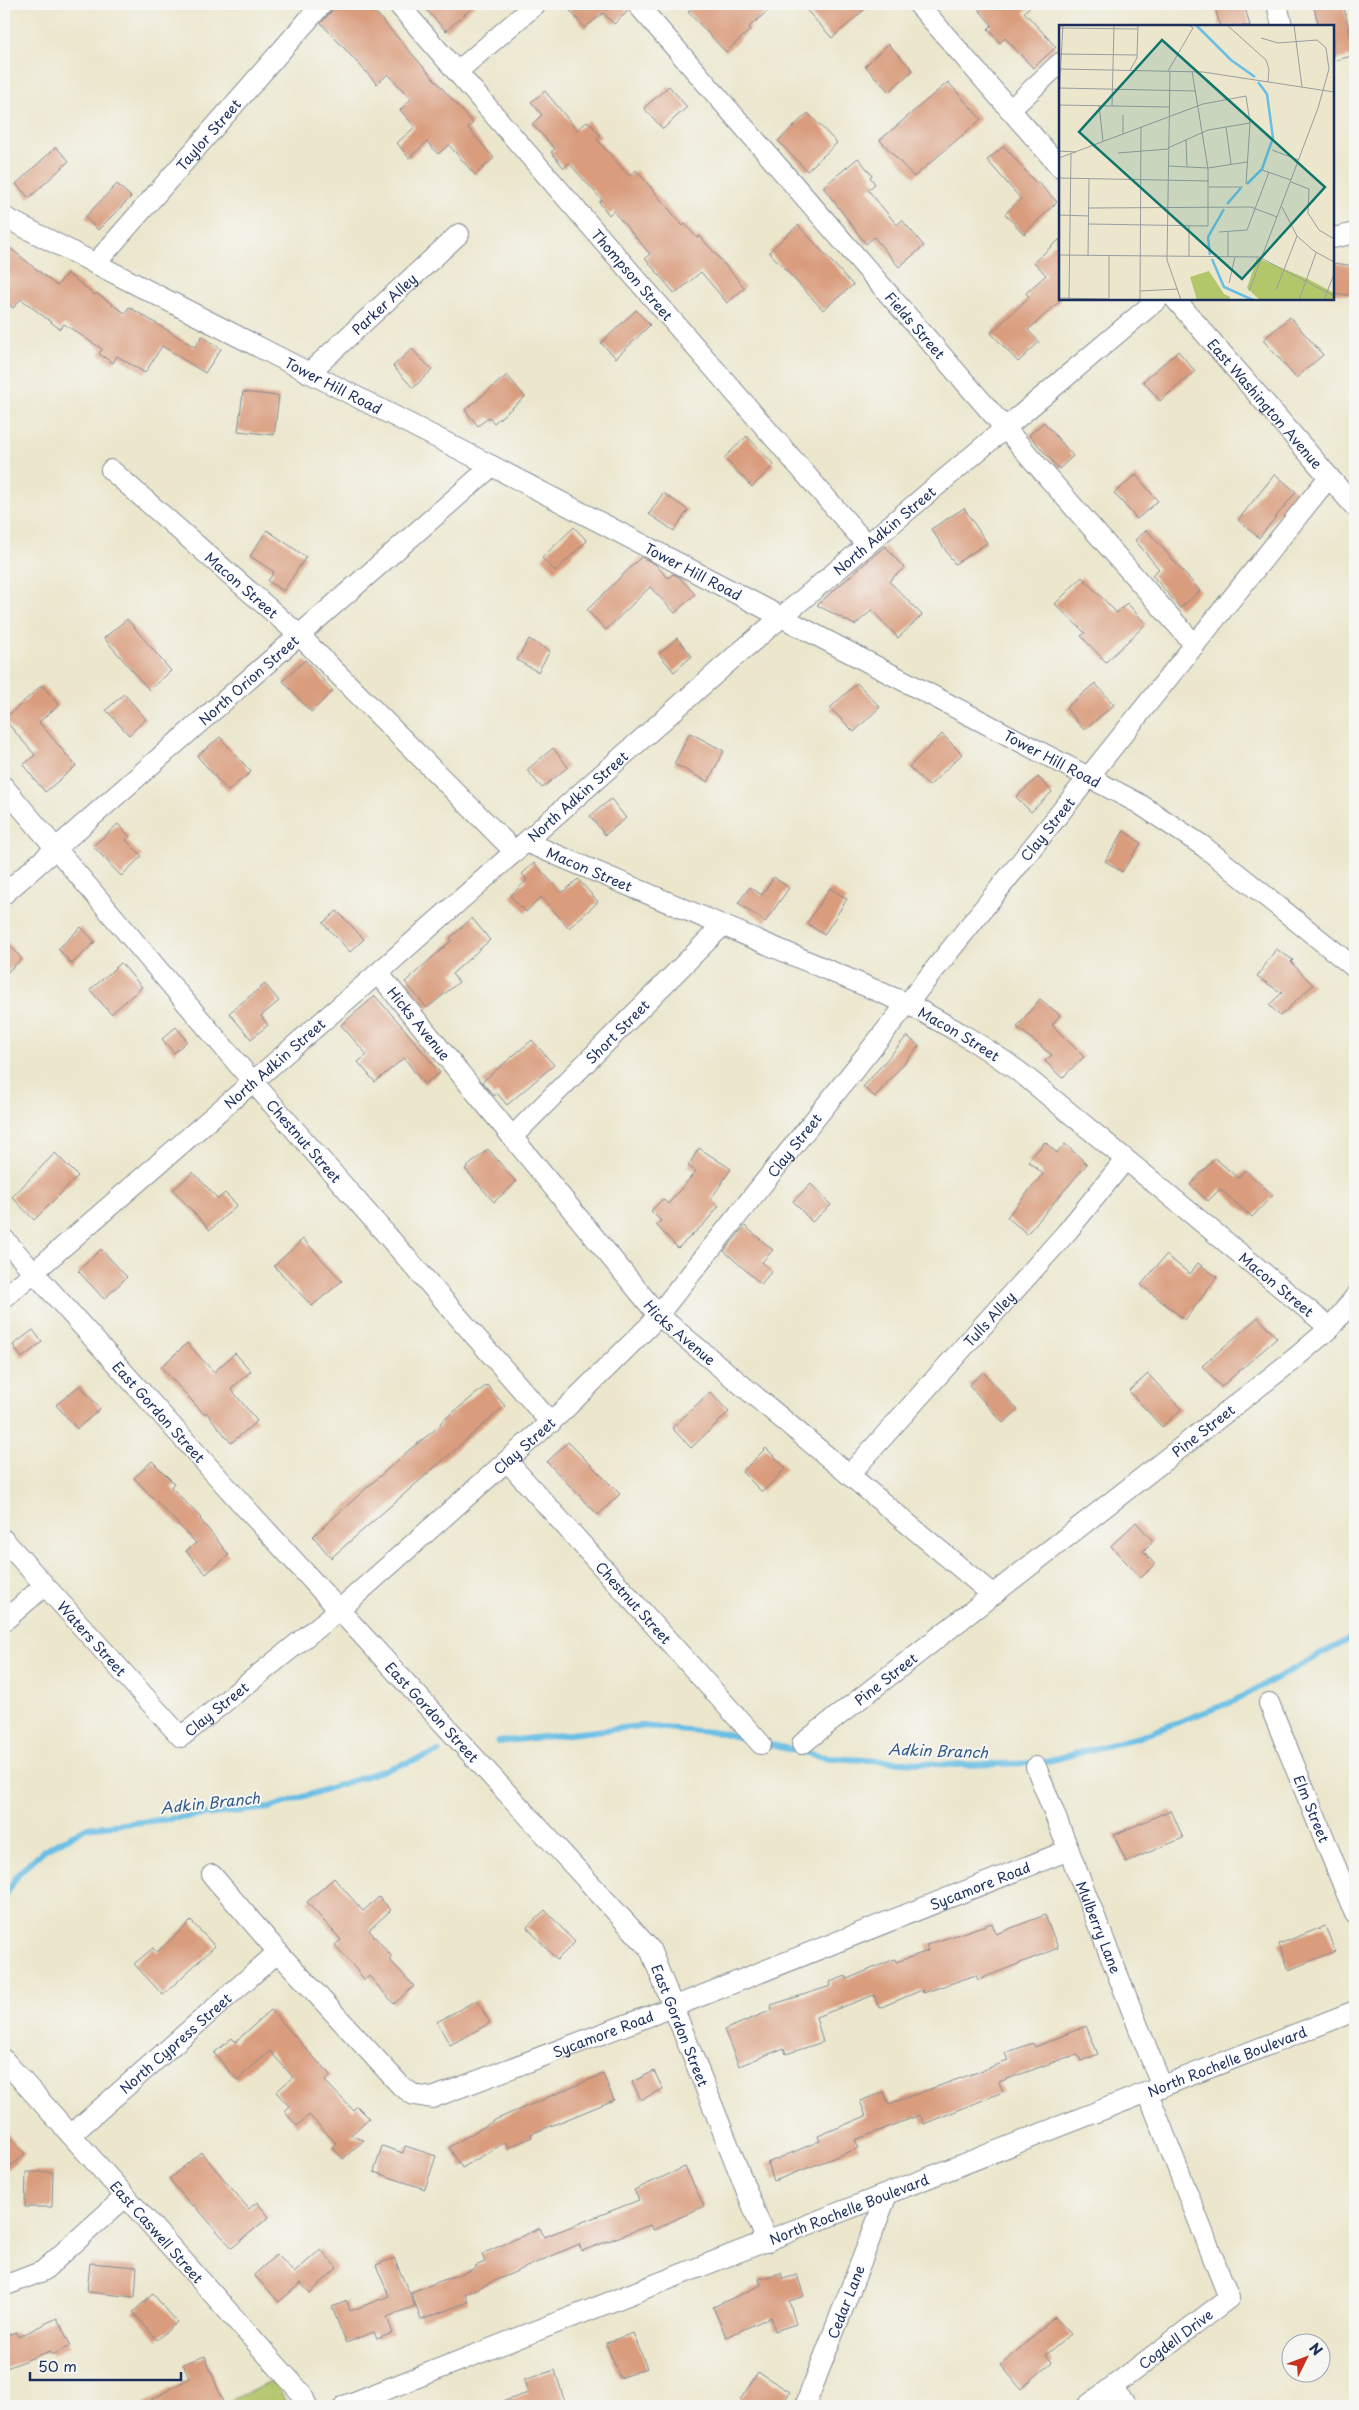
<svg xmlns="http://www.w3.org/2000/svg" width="1359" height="2410" viewBox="0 0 1359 2410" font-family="'Playpen Sans',sans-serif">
<rect width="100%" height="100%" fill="#f6f6f2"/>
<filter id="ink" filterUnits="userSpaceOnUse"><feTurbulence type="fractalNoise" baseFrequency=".02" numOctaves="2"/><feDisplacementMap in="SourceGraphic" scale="10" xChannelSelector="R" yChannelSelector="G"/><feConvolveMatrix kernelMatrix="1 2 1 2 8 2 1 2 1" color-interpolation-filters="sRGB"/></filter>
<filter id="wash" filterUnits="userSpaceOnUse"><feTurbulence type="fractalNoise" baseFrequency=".0096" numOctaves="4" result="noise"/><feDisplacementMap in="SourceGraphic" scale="20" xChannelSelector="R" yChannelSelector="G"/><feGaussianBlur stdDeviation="1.12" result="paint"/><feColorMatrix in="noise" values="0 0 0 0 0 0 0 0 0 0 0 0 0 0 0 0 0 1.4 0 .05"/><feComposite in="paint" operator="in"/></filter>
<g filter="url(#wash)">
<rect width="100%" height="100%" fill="#ebe6cc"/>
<path fill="#b2c66a" stroke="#667a64" d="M276,2380L287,2406H218Z"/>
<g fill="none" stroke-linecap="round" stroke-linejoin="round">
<g stroke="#68bee4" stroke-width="6">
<path d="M498,1742L641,1726L722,1733L750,1740"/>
<path d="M762,1743L829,1758L956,1765L1041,1763L1139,1737L1234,1701L1355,1636"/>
<path d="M4,1898L19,1873L44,1850L86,1828L269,1808L439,1752"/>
</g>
</g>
<g id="blocks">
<g fill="#d99c7d">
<path d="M338,4H368L473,123L468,128L494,158L475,175L449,145L438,154L427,142L409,158L397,143L415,127L400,110L411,99L388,74L377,84L321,23Z"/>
<path d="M421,4H476L446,31Z"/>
<path d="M564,4H619L627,12L614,24L603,13L585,28Z"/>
<path d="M697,4H776L749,27L751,29L726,52L688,12Z"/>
<path d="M801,4H871L832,38Z"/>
<path d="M974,4H1033L1024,12L1056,47L1033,68L1005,38L1000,43L988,29L992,25Z"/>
<path d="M1214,4H1244L1250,26H1220Z"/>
<path d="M1313,4H1343L1355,55L1333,61V26H1319Z"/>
<path d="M888,44L913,70L889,92L865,66Z"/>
<path d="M948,82L981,119L914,177L880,140Z"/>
<path d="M669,86L687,107L663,129L644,108Z"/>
<path d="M545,91L577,130L588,121L601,136L597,139L629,176L636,170L683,226L685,224L697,238L700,236L745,288L727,303L701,272L675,294L645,258L650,254L613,211L609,215L599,202L602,200L569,163L564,168L551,152L555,149L532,124L542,115L531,102Z"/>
<path d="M808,113L837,143L807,171L778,141Z"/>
<path d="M1004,146L1036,183L1038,182L1057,202L1024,234L1005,214L1021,199L987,160Z"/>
<path d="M56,147L69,161L29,198L16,184Z"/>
<path d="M858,158L872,175L870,177L875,184L868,190L897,225L902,220L924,246L899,267L874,237L866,244L823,187Z"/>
<path d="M117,184L131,197L98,230L85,217Z"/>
<path d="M798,225L853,285L823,310L769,252Z"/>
<path d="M1060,239V301L1028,330L1039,342L1018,362L991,333L1029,297L1026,293L1046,275L1034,262Z"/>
<path d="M4,243L57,286L67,273L95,295L96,293L125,313L129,307L195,347L202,336L221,349L205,373L162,346L145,373L117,356L113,363L99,354L102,349L64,324L60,329L21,299L13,308L4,300Z"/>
<path d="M1333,263L1355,266V296L1333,293Z"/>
<path d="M636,310L650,325L616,358L601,343Z"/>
<path d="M1290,317L1323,355L1296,378L1263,340Z"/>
<path d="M412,349L432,370L413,388L393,366Z"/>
<path d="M1178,351L1195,371L1160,401L1143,381Z"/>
<path d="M507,375L525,397L494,423L489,417L478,426L465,410Z"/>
<path d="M243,392L279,396L274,435L238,431Z"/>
<path d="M1044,422L1073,456L1059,469L1029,435Z"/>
<path d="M747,436L774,465L752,487L724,458Z"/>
<path d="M1275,474L1296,492L1259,538L1238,520Z"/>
<path d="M1136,475L1158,501L1137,519L1114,493Z"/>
<path d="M663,493L688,510L674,531L649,514Z"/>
<path d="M964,508L987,543L955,564L931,529Z"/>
<path d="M574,527L587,541L555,571L542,558Z"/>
<path d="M267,530L306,557L283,591L268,581L274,572L250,556Z"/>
<path d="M1147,530L1200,591L1180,608L1152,575L1159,569L1135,540Z"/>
<path d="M885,546L904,568L889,581L922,615L898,638L872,610L855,625L817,605Z"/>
<path d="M641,557L655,564L668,578L673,574L678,576L695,594L675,613L650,587L606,630L587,610Z"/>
<path d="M1082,577L1117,613L1127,603L1146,624L1106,662L1081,636L1085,633L1055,604Z"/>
<path d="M127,619L171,671L149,690L104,638Z"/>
<path d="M677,638L692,656L674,672L659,654Z"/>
<path d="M529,639L550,651L538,672L517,660Z"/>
<path d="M305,660L333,691L311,712L283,681Z"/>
<path d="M857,683L880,707L854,732L830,708Z"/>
<path d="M1095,683L1114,705L1084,730L1066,708Z"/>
<path d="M42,685L59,705L39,722L76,766L45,792L23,765L35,755L4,719Z"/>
<path d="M124,694L146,719L129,735L106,710Z"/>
<path d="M690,733L724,751L708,782L674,764Z"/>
<path d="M942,734L962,754L929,786L909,767Z"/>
<path d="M220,737L251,772L228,791L197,756Z"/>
<path d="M553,748L568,767L542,788L527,770Z"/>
<path d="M1038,777L1052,792L1031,812L1016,797Z"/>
<path d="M611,799L626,818L605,835L590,816Z"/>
<path d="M118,824L130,837L126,840L142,856L121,876L93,846Z"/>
<path d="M1124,831L1141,843L1122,872L1105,861Z"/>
<path d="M534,863L562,893L578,879L598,902L569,928L541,897L526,912L510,896L527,880L522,874Z"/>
<path d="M774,877L789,888L765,922L738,903L750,887L762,895Z"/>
<path d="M830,888L847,899L824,935L807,923Z"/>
<path d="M337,911L364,939L350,952L323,923Z"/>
<path d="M472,918L490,940L452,974L459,982L427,1008L405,982L452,940L450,938Z"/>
<path d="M81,927L95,942L72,964L58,949Z"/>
<path d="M4,938L22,959L4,975Z"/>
<path d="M1276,949L1293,960L1291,962L1313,985L1280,1016L1269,1005L1282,993L1257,977Z"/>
<path d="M121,963L142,987L111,1014L90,990Z"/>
<path d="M265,984L279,1001L261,1016L268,1025L251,1039L229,1013Z"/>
<path d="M375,996L402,1026L440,1073L424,1084L404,1058L375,1082L358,1062L367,1055L341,1025Z"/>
<path d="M1040,999L1060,1015L1052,1025L1084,1057L1062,1078L1045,1061L1052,1055L1017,1027Z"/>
<path d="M176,1027L187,1041L174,1053L162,1039Z"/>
<path d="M907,1036L919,1046L875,1097L863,1087Z"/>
<path d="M532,1040L554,1065L507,1105L497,1093L494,1096L482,1082Z"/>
<path d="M1045,1142L1057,1153L1065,1144L1087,1164L1027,1234L1007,1217L1043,1174L1028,1161Z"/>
<path d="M699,1148L731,1169L711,1199L719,1206L705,1223L678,1248L656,1225L661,1221L651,1211L663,1199L668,1204L696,1171L688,1166Z"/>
<path d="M488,1149L516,1182L494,1202L465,1169Z"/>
<path d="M55,1153L78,1176L34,1220L12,1197Z"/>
<path d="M1215,1158L1238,1178L1245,1170L1273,1195L1252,1217L1220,1189L1208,1201L1190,1185Z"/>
<path d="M193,1172L218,1199L225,1193L237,1205L210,1230L173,1190Z"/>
<path d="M811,1184L831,1205L812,1222L793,1201Z"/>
<path d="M745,1226L773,1250L762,1262L772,1271L761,1284L724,1251Z"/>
<path d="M303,1239L342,1281L312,1306L274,1266Z"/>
<path d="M101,1249L127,1277L104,1299L78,1271Z"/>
<path d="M1166,1255L1190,1274L1198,1263L1217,1277L1185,1320L1141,1285Z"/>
<path d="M1258,1317L1277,1338L1221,1387L1202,1366Z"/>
<path d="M33,1330L42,1342L22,1358L13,1345Z"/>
<path d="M187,1343L214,1372L235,1353L251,1371L231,1389L257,1421L231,1443L206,1412L204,1414L161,1367Z"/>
<path d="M983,1372L1018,1410L1003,1423L969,1385Z"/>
<path d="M1148,1374L1181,1409L1162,1427L1129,1391Z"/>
<path d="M80,1385L100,1409L77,1429L56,1405Z"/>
<path d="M487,1385L505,1406L331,1558L313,1536L409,1450L441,1425L440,1423Z"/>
<path d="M710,1392L729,1412L691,1448L672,1428Z"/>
<path d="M568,1442L620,1494L598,1515L547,1462Z"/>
<path d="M766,1448L786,1468L762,1492L742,1472Z"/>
<path d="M152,1461L174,1483L171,1487L201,1518L200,1519L229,1555L206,1574L186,1551L196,1543L134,1478Z"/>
<path d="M1136,1522L1153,1541L1143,1551L1155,1564L1141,1578L1111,1546Z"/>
<path d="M1171,1810L1183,1838L1126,1862L1114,1835Z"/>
<path d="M334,1878L363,1911L379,1897L391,1910L369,1930L392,1957L389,1959L414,1986L394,2004L369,1976L365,1980L335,1945L341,1940L307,1902Z"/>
<path d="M545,1910L575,1942L557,1960L527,1927Z"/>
<path d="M1045,1915L1058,1948L978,1980L976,1975L923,1993L922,1990L879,2008L874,1995L816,2017L823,2042L786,2054L784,2048L739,2066L724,2030L772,2010L771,2005L831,1986L830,1982L846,1976L847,1979L895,1959L896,1962L928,1951L926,1945L992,1923L996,1934Z"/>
<path d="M191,1921L215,1946L163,1995L134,1964L153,1948L157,1952Z"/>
<path d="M1325,1926L1335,1951L1289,1970L1279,1944Z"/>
<path d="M477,2000L490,2023L450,2045L437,2022Z"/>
<path d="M271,2010L331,2076L325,2081L353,2110L357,2106L369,2118L350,2136L364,2140L343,2159L332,2147L336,2143L309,2115L297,2126L284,2111L289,2106L276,2092L293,2077L270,2051L237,2080L214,2053L232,2038L235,2042Z"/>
<path d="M1086,2026L1098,2054L1081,2061L1078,2055L1065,2058L999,2082L1003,2092L924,2124L920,2115L855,2140L859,2148L774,2181L767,2163L820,2141L818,2136L866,2116L860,2101L884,2092L889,2104L1008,2061L1005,2053L1033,2043L1035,2047Z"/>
<path d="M654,2071L663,2089L641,2100L632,2082Z"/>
<path d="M603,2074L614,2100L531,2134L532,2137L508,2148L506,2142L462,2168L449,2147L497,2119Z"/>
<path d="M4,2130L25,2154L4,2172Z"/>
<path d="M382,2146L403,2153L405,2146L436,2156L425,2189L374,2172Z"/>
<path d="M201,2152L249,2209L257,2202L269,2217L232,2248L194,2205L192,2206L169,2179Z"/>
<path d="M685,2167L704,2206L653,2230L650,2225L582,2251L579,2244L465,2294L468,2302L421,2320L411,2292L476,2268L475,2266L485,2262L482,2254L540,2228L544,2237L639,2200L634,2190Z"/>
<path d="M26,2172H53L52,2207H25Z"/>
<path d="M321,2249L337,2268L310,2293L301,2283L279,2302L254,2275L277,2254L294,2273Z"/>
<path d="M394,2258L415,2306L387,2317L393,2333L377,2339L374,2332L346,2343L332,2307L347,2301L350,2311L389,2296L376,2265Z"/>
<path d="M90,2263L137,2267L135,2297L87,2292Z"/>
<path d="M781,2273L783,2279L797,2275L804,2296L789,2301L796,2324L775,2331L771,2317L726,2337L713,2307L761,2285L759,2279Z"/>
<path d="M153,2294L177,2322L157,2340L133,2312Z"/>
<path d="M1055,2317L1071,2334L1046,2355L1052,2362L1021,2389L1001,2365Z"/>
<path d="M57,2318L71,2346L52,2355L50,2351L4,2369V2336L16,2332L18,2337Z"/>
<path d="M633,2333L647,2368L620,2378L606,2343Z"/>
<path d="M205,2356L223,2402L212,2406H141L189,2378L183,2364Z"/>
<path d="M555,2370L566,2406H496V2404L528,2393L524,2380Z"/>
<path d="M758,2372L790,2392L781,2406H750L740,2400Z"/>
</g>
</g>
</g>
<g filter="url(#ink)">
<use href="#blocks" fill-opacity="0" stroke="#838a95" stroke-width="1"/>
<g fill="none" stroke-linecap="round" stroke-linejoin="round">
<g stroke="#838a95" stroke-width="22">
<g id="minor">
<path id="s1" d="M398,4L867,545"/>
<path id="s2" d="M637,4C823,217 1007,433 1195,645"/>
<path d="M918,4L1060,167"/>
<path d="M1277,4L1282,26"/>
<path d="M457,72L536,4"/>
<path d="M1010,110L1060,63"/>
<path id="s3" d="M4,217L492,466L1138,803L1203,846L1355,968"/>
<path d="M1333,238L1355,233"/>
<path id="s4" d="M95,264L322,4"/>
<path id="s5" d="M1175,299L1355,507"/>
<path id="s6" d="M309,373L459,234"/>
<path id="s7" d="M111,470L298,634L515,852"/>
<path id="s8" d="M4,787L253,1082L551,1423"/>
<path id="s9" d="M526,842L908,1004C949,1026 988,1048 1026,1077L1330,1328"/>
<path id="s10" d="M4,894L492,466"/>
<path id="s11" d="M378,973L658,1315L993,1595"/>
<path id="s12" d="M512,1137L722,926"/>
<path id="s13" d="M4,1239L242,1504L650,1949L767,2242"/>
<path id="s14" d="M4,1298L378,973L733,658L1158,299"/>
<path id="s15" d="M507,1461L761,1744"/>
<path id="s16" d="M849,1475L1066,1233L1125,1160"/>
<path id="s17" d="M4,1540L181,1737L339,1610L564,1410L649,1326L1329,477"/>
<path d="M4,1621L44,1586"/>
<path id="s18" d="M1269,1703L1355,1914"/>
<path id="s19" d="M802,1744L1294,1359L1330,1328L1355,1297"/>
<path id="s20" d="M1036,1767L1162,2087"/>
<path id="s21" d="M212,1875L278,1952L401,2086L414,2095L432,2098L673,2007L1069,1850"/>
<path id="s22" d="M4,2060L302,2394L307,2406"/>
<path id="s23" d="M71,2135L278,1952"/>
<path d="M4,2286L43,2271L126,2196"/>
<path d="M1112,2388L1127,2406"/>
<path id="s24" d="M344,2406L1355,2011"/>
<path id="s25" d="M805,2406L887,2195"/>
<path id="s26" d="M1087,2406L1229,2298L1148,2093"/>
</g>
</g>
<use href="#minor" stroke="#fff" stroke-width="20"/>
</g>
</g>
<g text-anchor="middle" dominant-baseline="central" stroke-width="4" stroke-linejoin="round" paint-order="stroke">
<g font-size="14" fill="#1b2f5e" stroke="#f6f6f2">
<text stroke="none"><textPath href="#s4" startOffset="172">Taylor Street</textPath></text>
<text stroke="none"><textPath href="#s1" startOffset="358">Thompson Street</textPath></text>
<text stroke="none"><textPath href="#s6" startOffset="102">Parker Alley</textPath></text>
<text stroke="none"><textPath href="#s2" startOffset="425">Fields Street</textPath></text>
<text stroke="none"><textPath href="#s3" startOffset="370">Tower Hill Road</textPath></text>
<text stroke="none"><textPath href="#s5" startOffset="138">East Washington Avenue</textPath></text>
<text stroke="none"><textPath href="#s14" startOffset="1168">North Adkin Street</textPath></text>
<text stroke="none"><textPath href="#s3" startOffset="775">Tower Hill Road</textPath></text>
<text stroke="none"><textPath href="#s7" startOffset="174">Macon Street</textPath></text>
<text stroke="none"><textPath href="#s10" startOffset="325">North Orion Street</textPath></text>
<text stroke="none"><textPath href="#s3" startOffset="1180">Tower Hill Road</textPath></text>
<text stroke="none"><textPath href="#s14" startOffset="762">North Adkin Street</textPath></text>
<text stroke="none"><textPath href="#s17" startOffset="1525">Clay Street</textPath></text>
<text stroke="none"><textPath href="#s9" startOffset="69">Macon Street</textPath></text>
<text stroke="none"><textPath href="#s11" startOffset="65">Hicks Avenue</textPath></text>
<text stroke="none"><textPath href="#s12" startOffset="149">Short Street</textPath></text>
<text stroke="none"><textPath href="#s9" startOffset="474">Macon Street</textPath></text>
<text stroke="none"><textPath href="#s14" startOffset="358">North Adkin Street</textPath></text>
<text stroke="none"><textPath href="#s8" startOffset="464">Chestnut Street</textPath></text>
<text stroke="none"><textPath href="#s17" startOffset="1120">Clay Street</textPath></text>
<text stroke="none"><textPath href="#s9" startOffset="879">Macon Street</textPath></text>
<text stroke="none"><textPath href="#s16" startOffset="210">Tulls Alley</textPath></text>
<text stroke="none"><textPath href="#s11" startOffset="470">Hicks Avenue</textPath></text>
<text stroke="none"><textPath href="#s13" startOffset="232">East Gordon Street</textPath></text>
<text stroke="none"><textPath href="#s19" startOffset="509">Pine Street</textPath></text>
<text stroke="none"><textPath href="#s17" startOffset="715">Clay Street</textPath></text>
<text stroke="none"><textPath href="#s15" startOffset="190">Chestnut Street</textPath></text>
<text stroke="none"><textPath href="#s17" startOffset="132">Waters Street</textPath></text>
<text stroke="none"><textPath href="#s19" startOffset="106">Pine Street</textPath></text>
<text stroke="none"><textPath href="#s17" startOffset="310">Clay Street</textPath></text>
<text stroke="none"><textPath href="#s13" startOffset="638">East Gordon Street</textPath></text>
<text stroke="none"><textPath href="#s18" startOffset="114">Elm Street</textPath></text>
<text stroke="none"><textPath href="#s21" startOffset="905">Sycamore Road</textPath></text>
<text stroke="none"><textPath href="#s20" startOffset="172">Mulberry Lane</textPath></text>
<text stroke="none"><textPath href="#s13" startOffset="1042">East Gordon Street</textPath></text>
<text stroke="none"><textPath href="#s21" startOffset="500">Sycamore Road</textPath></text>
<text stroke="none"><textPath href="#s23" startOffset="139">North Cypress Street</textPath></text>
<text stroke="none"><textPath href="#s24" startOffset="948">North Rochelle Boulevard</textPath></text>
<text stroke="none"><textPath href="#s24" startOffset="542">North Rochelle Boulevard</textPath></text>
<text stroke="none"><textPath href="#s22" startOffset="230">East Caswell Street</textPath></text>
<text stroke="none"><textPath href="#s25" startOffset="112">Cedar Lane</textPath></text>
<text stroke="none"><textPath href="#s26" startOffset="111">Cogdell Drive</textPath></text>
</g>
<g font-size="15" font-style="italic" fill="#325a86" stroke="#f6f6f2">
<text transform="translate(938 1750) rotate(2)">Adkin Branch</text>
<text transform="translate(210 1802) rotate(-6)">Adkin Branch</text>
</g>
</g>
<g transform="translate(1059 25)">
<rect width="275" height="275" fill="#ebe6cc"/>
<path d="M198,233L249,254L275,268V275H201L188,263ZM150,246L165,269L171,272V275H138L131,252Z" fill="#b2c66a"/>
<path fill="none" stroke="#68bee4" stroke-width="2.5" d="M137,0L172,35L196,52M188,159L203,144L214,113L208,69L199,57M168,179L182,163M151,230L149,212L165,184M153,234L165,262L194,275"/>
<path fill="none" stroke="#989da0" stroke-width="1" d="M168,0L207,35L210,44L209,57M235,0L243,62M0,3L79,4M0,29L78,30M1,44L144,47L275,67M71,45L78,33L79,0M109,46L134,3L130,0M111,47L108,235L122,275M1,63L137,66M0,72L4,0M0,80L110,82M40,80L44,116M53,81L55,0M64,90V109M167,102L172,139M127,115L128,142M109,123L149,105L191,98M213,125L240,135M0,126L17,127M59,128L109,124M0,133L144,79L187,71L191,98L187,159M109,141L149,143L188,137M203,145L232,155M0,153L150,156M232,157L250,164L249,188L260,205L275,214M150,162H184M223,182L238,211L255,226L275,237M30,183L192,182L218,192M0,190L30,191M30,199L149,201V144L133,46M160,207L188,205L210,147M0,230L200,232L275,271M29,231L30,154M130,232V201M169,232V207M170,258L176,232M217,265L238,211M81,266L119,264M190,266L259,83L270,44L267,23L258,15L219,18L202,13M0,273L50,274M10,273L12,129M50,273V231M81,275L82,102M240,275L257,228M265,275L275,249"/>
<path fill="#0f766e" fill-opacity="0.15" stroke="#0f766e" stroke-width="2.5" d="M103,15L266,162L183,254L20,107Z"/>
<rect width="275" height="275" fill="none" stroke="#1b2f5e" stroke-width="2.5"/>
</g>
<rect width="1359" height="2410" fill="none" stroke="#f6f6f2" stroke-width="20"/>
<g transform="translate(1306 2358) rotate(48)"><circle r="24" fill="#f6f6f2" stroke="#9ea6b7"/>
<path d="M0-4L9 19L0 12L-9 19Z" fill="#c8321e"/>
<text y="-8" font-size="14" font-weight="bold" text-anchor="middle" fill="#1b2f5e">N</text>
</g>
<path d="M30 2372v8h151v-8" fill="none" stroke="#1b2f5e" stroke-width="2.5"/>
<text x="38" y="2372" font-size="15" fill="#1b2f5e" stroke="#f6f6f2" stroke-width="4" paint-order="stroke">50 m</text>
</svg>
